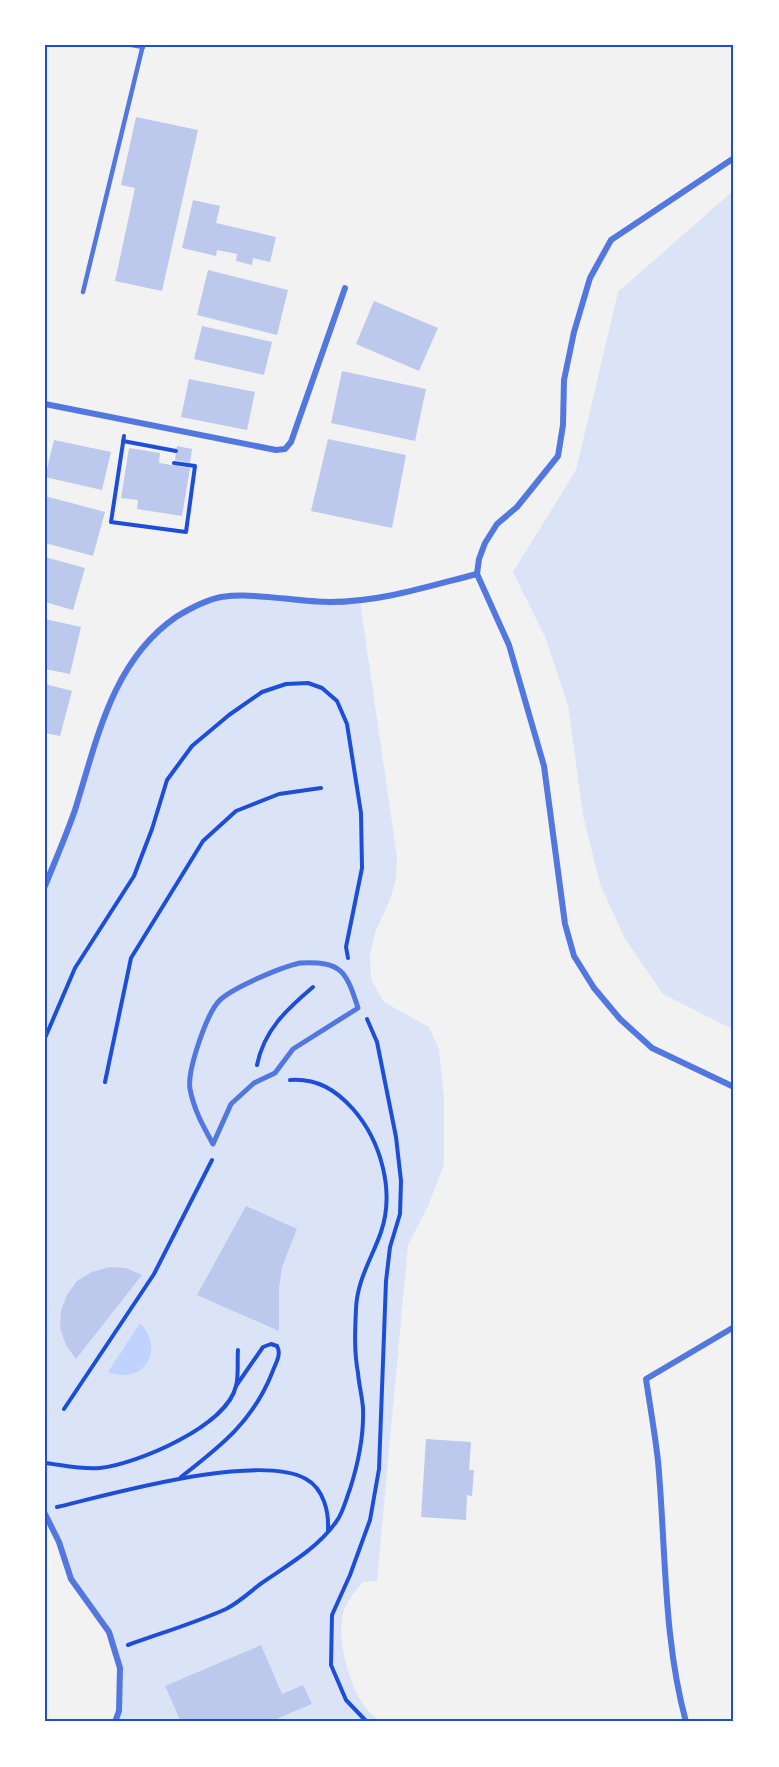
<svg xmlns="http://www.w3.org/2000/svg" width="779" height="1767" viewBox="0 0 779 1767" font-family="Montserrat,sans-serif">
<rect width="100%" height="100%" fill="#f2f2f2"/>
<g fill="#dbe4f7">
<path d="M734,190V1030L663,994L625,939L600,884L583,815L568,705L545,637L513,572L576,470L618,292Z"/>
<path d="M221,597L360,601L397,857L396,878L391,897L375,933L370,955L371,979L384,1002L429,1027L439,1049L444,1098V1165L428,1206L408,1245L377,1581L363,1582C355,1591 346,1602 343,1614C337,1638 348,1680 361,1701C365,1709 374,1715 380,1722H115L120,1668L109,1632L71,1579L45,1514V886L73,816L110,700L143,646L189,609Z"/>
</g>
<path fill="#bfd3fe" d="M140,1323C166,1350 143,1386 108,1372Z"/>
<g fill="#bdc9ec">
<path d="M136,117L198,130L162,291L115,281L135,188L121,185Z"/>
<path d="M193,200L220,206L216,223L276,237L270,262L253,258L252,265L236,261L237,254L217,250L216,256L182,248Z"/>
<path d="M208,270L288,290L277,335L197,315Z"/>
<path d="M374,301L438,328L419,371L356,344Z"/>
<path d="M202,326L272,342L264,375L194,359Z"/>
<path d="M342,371L426,389L415,441L331,423Z"/>
<path d="M189,379L255,392L247,430L181,417Z"/>
<path d="M328,439L406,455L392,528L311,511Z"/>
<path d="M54,440L111,452L102,490L45,477Z"/>
<path d="M177,446L192,449L190,463L175,460Z"/>
<path d="M129,448L160,453L159,463L190,468L182,516L137,509L138,500L121,498Z"/>
<path d="M45,496L105,512L93,556L45,543Z"/>
<path d="M45,557L85,568L73,610L45,602Z"/>
<path d="M45,619L81,627L70,674L45,669Z"/>
<path d="M45,684L72,691L60,736L45,733Z"/>
<path d="M246,1206L297,1229L282,1267L279,1288V1331L197,1295Z"/>
<path d="M109,1267L126,1268L142,1275L76,1359L66,1345L60,1328L61,1311L67,1295L77,1281L92,1272Z"/>
<path d="M426,1439L471,1442L469,1470H474L472,1496L467,1495L466,1520L421,1517Z"/>
<path d="M261,1645L282,1694L303,1685L312,1704L269,1722H181L165,1686Z"/>
</g>
<g fill="none" stroke-linecap="round" stroke-linejoin="round">
<g stroke="#1d4ed8" stroke-width="4">
<path d="M124,436L111,522L186,532L195,466L174,463"/>
<path d="M123,441L176,451"/>
<path d="M45,1038L75,968L134,876L152,829L167,780L192,746L229,715L262,692L286,684L308,683L322,688L337,701L347,724L361,813L362,868L346,947L348,958"/>
<path d="M257,1065C264,1030 287,1009 313,987"/>
<path d="M105,1082L131,958L203,841L236,811L279,794L321,788"/>
<path d="M64,1409L154,1274L212,1160"/>
<path d="M45,1463C62,1465 83,1470 100,1468C137,1464 227,1426 236,1386C239,1375 237,1361 238,1350"/>
<path d="M181,1477C221,1446 253,1421 272,1373C275,1364 282,1355 277,1346L271,1344L263,1347L236,1386"/>
<path d="M57,1507C112,1494 258,1452 306,1479C324,1489 329,1512 328,1531"/>
<path d="M128,1645C161,1633 195,1623 226,1609C238,1603 249,1593 259,1585C286,1566 317,1549 336,1522C343,1513 346,1499 350,1489C358,1464 364,1435 363,1408C362,1396 359,1385 358,1373C354,1352 355,1330 356,1309C357,1280 372,1258 381,1232C395,1191 381,1141 353,1109C336,1090 317,1078 290,1080"/>
<path d="M367,1722L346,1700L331,1665L332,1615L350,1575L370,1520L379,1469L386,1281L390,1247L400,1214L401,1181L396,1137L377,1042L367,1019"/>
</g>
<g stroke="#5277de" stroke-width="4.5">
<path d="M132,45L143,47"/>
<path d="M83,292L143,45"/>
</g>
<path stroke="#5277de" stroke-width="5" d="M300,963C342,961 346,971 358,1008L293,1049L275,1073L254,1083L231,1104L213,1144C203,1126 194,1110 190,1089C187,1071 207,1011 221,999C235,987 281,967 300,963Z"/>
<g stroke="#5277de" stroke-width="6">
<path d="M734,158L611,240L590,278L574,332L564,380L563,425L558,456L517,507L497,524L485,543L479,559L477,574L509,645L544,766L565,924L574,956L594,988L620,1019L652,1048L734,1087"/>
<path d="M45,404L276,450L285,449L291,442L345,288"/>
<path d="M45,886C55,861 66,836 75,810C97,740 112,661 176,617C189,609 206,600 221,597C257,592 295,602 330,602C381,602 429,586 477,574"/>
<path d="M45,1514L59,1542L71,1579L109,1632L120,1668L119,1711L115,1722"/>
<path d="M686,1722C663,1638 666,1548 658,1461C655,1434 650,1406 646,1379L734,1327"/>
</g>
</g>
<rect width="779" height="1767" fill="none" stroke="#ffffff" stroke-width="93"/>
<rect x="46" y="46" width="686" height="1674" fill="none" stroke="#1d4ed8" stroke-width="2"/>
</svg>
